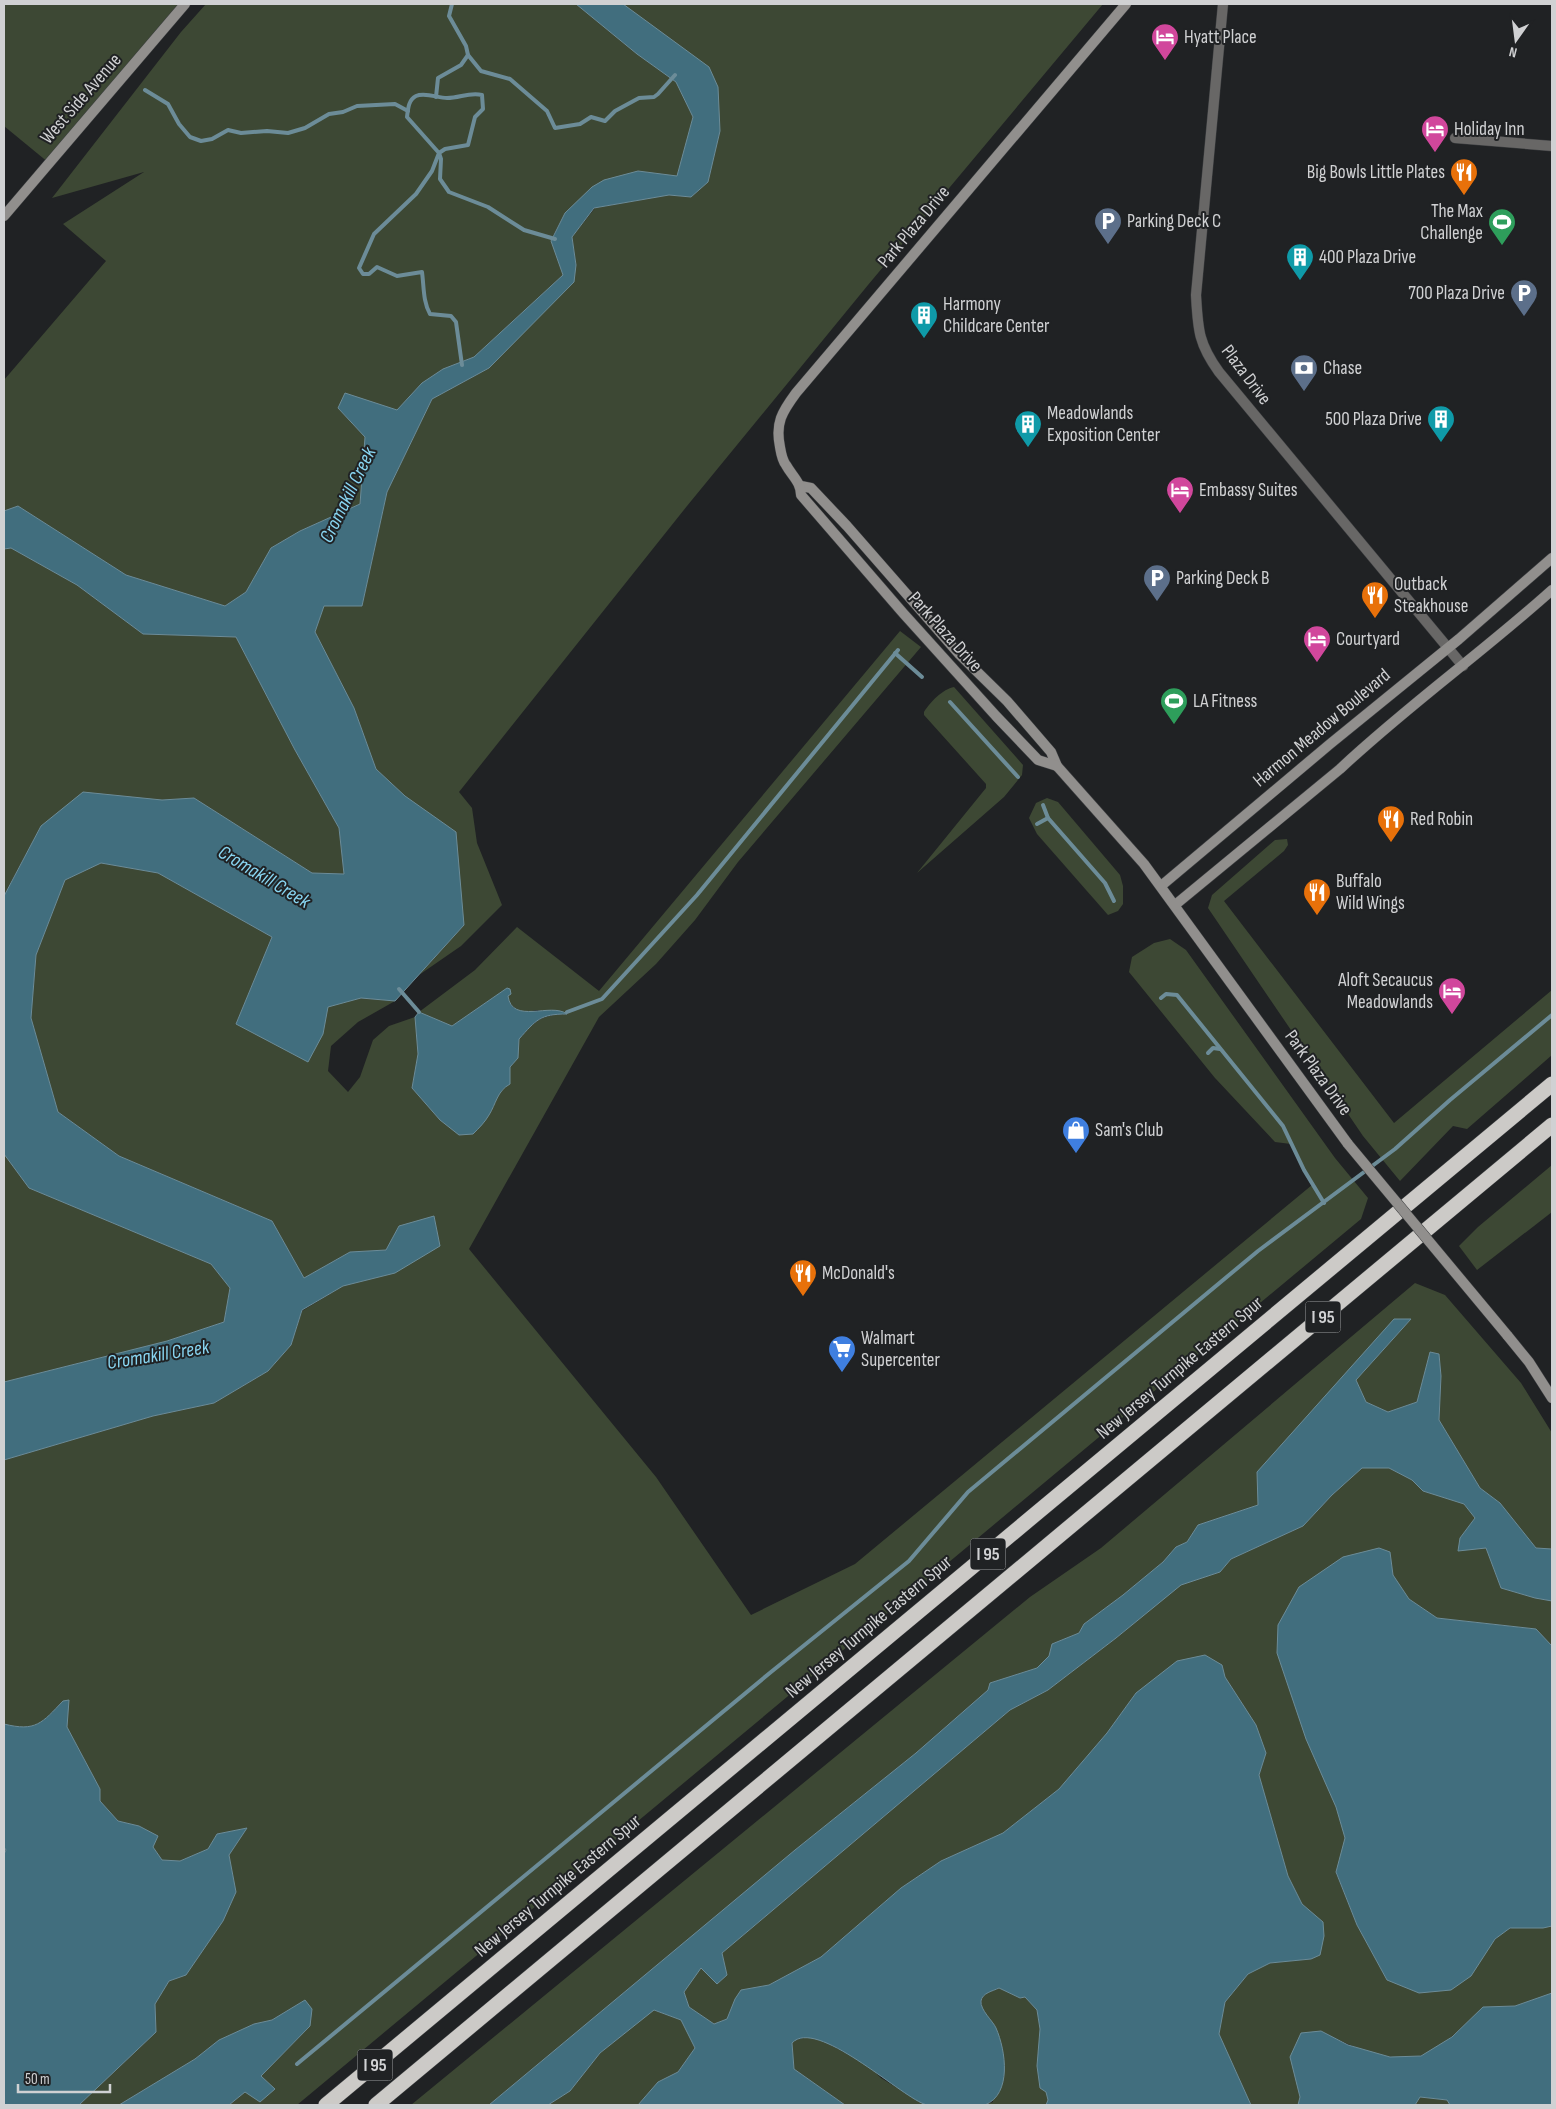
<svg xmlns="http://www.w3.org/2000/svg" width="1556" height="2109" viewBox="0 0 1556 2109" font-family="'Sofia Sans Condensed',sans-serif">
<rect width="100%" height="100%" fill="#202224"/>
<g fill="#3d4834">
<path d="M4,4H185L49,163L4,126Z"/>
<path d="M206,4H576L637,54L676,82L693,117L677,177L638,171L565,213L551,240L563,275L474,357L443,369L422,383L397,410L338,408L365,437L360,504L300,531L271,548L246,592L225,606L126,575L18,506L4,511V380L106,261L63,224L144,172L52,198L181,32Z"/>
<path d="M623,4H1103L868,285L687,506L459,792L472,808L477,843L502,905L461,946L419,975L464,925L405,796L376,769L354,708L315,632L324,606H362L387,492L432,399L489,368L576,264L572,237L595,208L669,195L691,197L708,182L720,131L651,25Z"/>
<path d="M11,548L77,585L143,634L236,637L295,750L339,828L344,874L312,873L194,798L162,800L41,826L4,895V549Z"/>
<path d="M900,631L921,647L738,862L695,920L656,964L599,1017L469,1249L656,1477L751,1615L855,1564L1312,1185L1291,1144L1275,1142L1215,1078L1129,972L1132,957L1154,943L1170,939L1186,950L1335,1158L1368,1198L1361,1219L297,2105H229L245,2092L275,2089L261,2076L310,2026L305,2000L272,2020L254,2024L219,2040L195,2059L119,2105H79L156,2032L155,2004L169,1981L186,1975L223,1921L236,1892L229,1855L247,1828L217,1834L208,1849L180,1861L162,1860L153,1847L157,1836L139,1826L118,1821L100,1801V1789L67,1727L63,1701C42,1723 36,1732 4,1724V1460L153,1416L214,1403L268,1371L291,1345L302,1311L343,1286L395,1273L399,1226L386,1250L350,1252L304,1278L272,1221L119,1156L58,1112L31,1018L36,955L65,880L101,863L158,873L272,937L236,1024L323,1034L327,1007L361,998L395,1001L358,1022L331,1046L328,1071L348,1092L360,1077L373,1040L389,1026L415,1017L418,1054L412,1088L440,1120L489,1115C494,1103 498,1090 510,1084V1067C519,1059 517,1049 519,1039C536,1020 540,1015 567,1014L536,1010L524,1013L517,1010L509,1003L507,988L452,1026L419,1012L475,970L517,927L599,991Z"/>
<path d="M954,687L1023,765L1022,775L1004,797L917,873L986,788V784L924,715V712C930,702 943,689 954,687Z"/>
<path d="M1047,798L1058,802L1120,875L1123,886V904L1118,911L1108,915L1037,834L1029,818L1036,803Z"/>
<path d="M1287,839L1288,845L1284,851L1224,901L1394,1123L1552,990V1055L1467,1129L1453,1126L1400,1181L1363,1136L1208,908L1212,895L1275,840Z"/>
<path d="M4,1154L29,1188L211,1264L230,1288L224,1322L167,1341L4,1382Z"/>
<path d="M1552,1165V1212L1477,1270L1459,1246L1478,1227Z"/>
<path d="M1415,1283L1445,1295L1521,1383L1552,1433V1549L1536,1548L1500,1503L1480,1488L1439,1420L1441,1376L1439,1354L1430,1352L1417,1402L1388,1412L1366,1402L1356,1380L1411,1319H1394L1259,1505L1198,1525L1187,1542L1176,1547L1163,1562L1123,1595L1084,1624L1079,1633L1052,1644L1049,1656L1037,1668L990,1683L988,1690L916,1753L795,1850L489,2105H411L1030,1597L1101,1548Z"/>
<path d="M1362,1468H1389L1412,1480L1423,1491L1464,1504L1475,1518L1460,1538L1486,1548L1501,1588L1535,1598L1552,1601V1646L1536,1629L1437,1618L1409,1599L1393,1575L1390,1552L1336,1807L1346,1838L1336,1873L1357,1925L1387,1980L1471,1976C1479,1963 1496,1930 1512,1928C1525,1926 1539,1929 1552,1926V1993L1515,2006L1483,2007C1468,2022 1439,2052 1419,2056C1386,2063 1350,2046 1321,2031L1291,2057L1300,2097L1298,2105H1251L1219,2034L1225,2002L1248,1974L1270,1963L1311,1959L1323,1923L1302,1904L1288,1876L1259,1775L1266,1753L1256,1725L1225,1677L1222,1665L1136,1693L1107,1733L1059,1789L1003,1833L941,1861L901,1888L821,1957L769,1985L741,1991L735,1999L727,2019L714,2024L689,2007L684,1992L701,1967L717,1984L727,1975L722,1953L1010,1710L1048,1690L1116,1638L1181,1584L1220,1572L1231,1559L1303,1526L1332,1495Z"/>
<path d="M999,1988L1020,1998L1025,1997L1037,2010L1040,2029L1037,2066L1040,2088L1046,2091L1048,2100L1046,2105H985L993,2102L981,1999L985,1994Z"/>
<path d="M653,2010L681,2020L695,2048L678,2072L658,2082L638,2105H548L570,2091L600,2053Z"/>
<path d="M804,2038H818L869,2066L881,2078L925,2105H845L794,2069L792,2043L795,2040Z"/>
<path d="M1420,2097L1447,2100L1450,2105H1415Z"/>
</g>
<g fill="#416e7e" stroke="#6c8c98">
<path d="M576,4H623L709,67L718,87L720,131L708,182L691,197L669,195L594,208L572,237L576,265L574,282L489,368L432,399L387,492L362,606H324L315,632L354,708L376,769L405,796L456,832L464,925L395,1001L361,998L328,1007L323,1034L308,1062L236,1024L272,937L158,873L101,863L65,880L36,955L31,1018L58,1112L119,1156L272,1221L304,1278L350,1252L386,1250L399,1226L434,1216L440,1246L395,1273L343,1286L302,1310L291,1345L268,1371L214,1403L153,1416L4,1460V1382L167,1341L224,1322L230,1288L211,1264L29,1188L4,1154V896L41,826L83,792L162,800L194,798L312,873L344,874L339,828L295,750L236,637L143,634L77,585L11,548L4,549V511L18,506L126,575L225,606L246,592L271,548L300,531L360,504L365,437L338,408L345,393L397,410L422,383L443,369L474,357L563,275L551,241L565,213L592,187L604,180L638,171L677,176L693,117L676,82L637,54Z"/>
<path d="M507,988L510,989L511,994L508,996C512,1025 551,1002 567,1014C540,1014 536,1020 519,1039L518,1058L510,1067V1084C497,1091 496,1104 489,1115C485,1122 479,1128 473,1134L459,1135L440,1120L412,1088L418,1054L415,1017L419,1012L452,1026Z"/>
<path d="M1394,1319H1411L1356,1380L1366,1402L1388,1412L1417,1402L1430,1352L1439,1354L1441,1376L1439,1420L1480,1488L1500,1503L1536,1548L1552,1549V1601L1535,1598L1501,1588L1486,1548L1458,1551L1460,1538L1475,1518L1464,1504L1423,1491L1412,1480L1389,1468H1362L1332,1495L1303,1526L1231,1559L1220,1572L1181,1585L1116,1638L1048,1690L1010,1710L722,1953L727,1975L717,1984L701,1968L684,1992L689,2007L714,2024L727,2019L735,1999L741,1990L769,1985L821,1957L901,1888L941,1861L1003,1833L1059,1789L1107,1733L1136,1693L1177,1661L1205,1655L1222,1665L1225,1677L1256,1725L1266,1753L1259,1775L1288,1876L1302,1904L1323,1922L1324,1936L1320,1955L1311,1959L1270,1963L1248,1974L1225,2002L1219,2034L1251,2105H1046L1048,2100L1046,2092L1040,2088L1037,2066L1040,2029L1037,2010L1025,1997L1020,1998L999,1988C993,1991 982,1993 981,2001C980,2010 993,2021 996,2028C1006,2051 1012,2094 985,2105C972,2105 933,2108 924,2104C898,2094 816,2017 792,2043L794,2069L845,2105H638L658,2082L678,2072L695,2048L681,2020L654,2010L600,2053L570,2091L548,2105H489L795,1850L916,1753L988,1690L990,1683L1037,1668L1049,1656L1052,1644L1079,1633L1084,1624L1123,1595L1163,1562L1176,1547L1187,1542L1198,1525L1258,1505L1257,1472Z"/>
<path d="M1379,1548L1390,1552L1393,1575L1409,1599L1437,1618L1536,1629L1552,1646V1926L1543,1928H1510L1495,1939L1471,1976L1451,1990L1419,1993L1387,1980L1357,1925L1336,1872L1345,1838L1336,1807L1306,1739L1277,1653L1278,1625L1299,1587L1343,1557Z"/>
<path d="M69,1700L67,1727L100,1789V1801L118,1821L139,1826L158,1836L153,1847L162,1860L180,1861L208,1849L217,1834L247,1828L229,1855L236,1892L223,1921L186,1975L169,1981L155,2004L156,2032L79,2105H4V1854L6,1850L4,1847V1724C36,1732 42,1723 63,1701Z"/>
<path d="M1552,1993V2105H1450L1447,2100L1420,2097L1415,2105H1298L1300,2097L1290,2057L1301,2033L1321,2031L1348,2045L1390,2057L1421,2056L1452,2037L1483,2007L1515,2006Z"/>
<path d="M305,2000L312,2009L310,2026L261,2076L275,2089L260,2102L245,2092L229,2105H119L195,2059L219,2040L254,2024L272,2020Z"/>
</g>
<g fill="none" stroke-linecap="round" stroke-linejoin="round">
<g stroke="#6c8c98" stroke-width="4">
<path d="M452,4L449,16L466,46L468,55"/>
<path d="M145,90L168,104L179,124L190,137L201,141L212,139L228,130L241,133L267,131L288,133L305,128L329,114L343,112L357,106L395,104L408,111"/>
<path d="M436,97L438,78L461,65L468,55L481,71L510,79L547,111L555,128L580,124L591,117L605,121L615,111L639,98L654,97L658,94L675,75"/>
<path d="M462,365L456,322L451,316L430,314C423,302 424,287 422,272L397,276L377,267L369,274H363L359,268L374,234L416,194L432,171L439,153L445,149L468,145L475,117L483,109L482,95C469,92 460,98 447,98C438,98 425,92 416,96C408,100 408,110 407,117L439,153L441,159L440,179L449,192L488,207L524,230L555,239"/>
<path d="M895,653L922,677"/>
<path d="M950,702L1018,777"/>
<path d="M1043,805L1048,818L1105,883L1114,901"/>
<path d="M1037,824L1048,818"/>
<path d="M399,989L419,1012"/>
<path d="M1161,998L1166,994L1177,995L1283,1126L1304,1170L1324,1203"/>
<path d="M567,1012L602,999L697,895L898,650"/>
<path d="M1208,1053L1213,1048L1220,1049"/>
<path d="M297,2064L771,1672L909,1561L968,1492L1258,1251L1395,1149L1450,1100L1552,1015"/>
</g>
<g stroke="#3c3e40" stroke-width="11">
<g id="street">
<path d="M1223,4L1196,295C1198,329 1198,343 1219,372L1463,666"/>
<path d="M1455,138L1552,146"/>
</g>
</g>
<g stroke="#3c3e40" stroke-width="11">
<g id="secondary">
<path d="M4,216L185,4"/>
<path d="M801,486L811,488L847,526L959,654L1007,701L1051,752L1057,766L1144,864L1348,1144"/>
<path d="M1057,766L1038,760L996,716L903,613L801,495C801,482 792,476 786,465C782,460 781,453 780,447C775,423 782,412 796,393L1126,4"/>
<path d="M1161,886L1330,744L1459,639L1552,558"/>
<path d="M1175,905L1340,769C1407,706 1483,652 1552,590"/>
<path d="M1507,1335L1529,1362L1552,1398"/>
</g>
</g>
<g stroke="#3c3e40" stroke-width="16">
<g id="highway">
<path d="M326,2105L1552,1084"/>
<path d="M376,2105L1552,1125"/>
</g>
</g>
<use href="#street" stroke="#686766" stroke-width="10"/>
<use href="#secondary" stroke="#918f8d" stroke-width="10"/>
<use href="#highway" stroke="#cccac7" stroke-width="15"/>
<g stroke="#3c3e40" stroke-width="11" stroke-linecap="butt">
<path id="secondary-bridge" d="M1348,1144L1507,1335"/>
</g>
<use href="#secondary-bridge" stroke="#918f8d" stroke-width="10"/>
</g>
<defs>
<g id="hotel-pin" transform="scale(1.4375)"><path d="M0 17L-7.5 6A9.5 9.5 0 1 1 7.5 6Z" fill="#d1479c" stroke="#202224"/><path d="M-6-4.5h1.5V1H6V5H4.5V3h-9V5H-6ZM-4 0a1.8 1.8 0 1 1 3.6 0ZM.5 0V-2.5h3Q6-2.5 6 0Z" fill="#fff"/></g>
<g id="restaurant-pin" transform="scale(1.4375)"><path d="M0 17L-7.5 6A9.5 9.5 0 1 1 7.5 6Z" fill="#e8710a" stroke="#202224"/><path d="M-5-6h1v4h1v-4h1v4h1v-4h1v5L-1.5 .5V6h-2V.5L-5-1ZM5-6V6H3V1.5H1.5Q1.5-4 5-6Z" fill="#fff"/></g>
<g id="parking-pin" transform="scale(1.4375)"><path d="M0 17L-7.5 6A9.5 9.5 0 1 1 7.5 6Z" fill="#5c6f8a" stroke="#202224"/><path d="M-3.5-5.5H1a3.5 3.5 0 0 1 0 7H-1V5.5H-3.5ZM-1-3.4V-.6H.8a1.4 1.4 0 0 0 0-2.8Z" fill="#fff"/></g>
<g id="stadium-pin" transform="scale(1.4375)"><path d="M0 17L-7.5 6A9.5 9.5 0 1 1 7.5 6Z" fill="#2e9e5b" stroke="#202224"/><path d="M0-5a6.5 5 0 1 0 0 10a6.5 5 0 1 0 0-10ZM-3.5-1.8h7v3.6h-7Z" fill="#fff"/></g>
<g id="building-pin" transform="scale(1.4375)"><path d="M0 17L-7.5 6A9.5 9.5 0 1 1 7.5 6Z" fill="#0f9aa8" stroke="#202224"/><path d="M-4-6H4V6H1V3H-1V6H-4ZM-2.5-4.3h1.7v1.8h-1.7ZM.8-4.3h1.7v1.8H.8ZM-2.5-1h1.7V.8h-1.7ZM.8-1h1.7V.8H.8Z" fill="#fff"/></g>
<g id="bank-pin" transform="scale(1.4375)"><path d="M0 17L-7.5 6A9.5 9.5 0 1 1 7.5 6Z" fill="#5c6f8a" stroke="#202224"/><path d="M-6-4H6V4H-6ZM0-2.3a2.3 2.3 0 1 0 0 4.6a2.3 2.3 0 1 0 0-4.6Z" fill="#fff"/></g>
<g id="shop-pin" transform="scale(1.4375)"><path d="M0 17L-7.5 6A9.5 9.5 0 1 1 7.5 6Z" fill="#3f7fe0" stroke="#202224"/><path d="M-5-2.5h2.3a2.7 3.5 0 0 1 5.4 0H5L5.5 6h-11ZM-1.5-2.5h3a1.5 2.3 0 0 0-3 0Z" fill="#fff"/></g>
<g id="supermarket-pin" transform="scale(1.4375)"><path d="M0 17L-7.5 6A9.5 9.5 0 1 1 7.5 6Z" fill="#3f7fe0" stroke="#202224"/><path d="M-6-5.5h2.5l.6 2H6L4.5 2H-2.5L-4.4-4H-6ZM-1.5 3.2a1.3 1.3 0 1 0 .1 0ZM3 3.2a1.3 1.3 0 1 0 .1 0Z" fill="#fff"/></g>
</defs>
<g fill-rule="evenodd">
<use href="#hotel-pin" x="1165" y="37"/>
<use href="#hotel-pin" x="1435" y="129"/>
<use href="#restaurant-pin" x="1464" y="172"/>
<use href="#parking-pin" x="1108" y="221"/>
<use href="#stadium-pin" x="1502" y="222"/>
<use href="#building-pin" x="1300" y="257"/>
<use href="#parking-pin" x="1524" y="293"/>
<use href="#building-pin" x="924" y="315"/>
<use href="#bank-pin" x="1304" y="368"/>
<use href="#building-pin" x="1441" y="419"/>
<use href="#building-pin" x="1028" y="424"/>
<use href="#hotel-pin" x="1180" y="490"/>
<use href="#parking-pin" x="1157" y="578"/>
<use href="#restaurant-pin" x="1375" y="595"/>
<use href="#hotel-pin" x="1317" y="639"/>
<use href="#stadium-pin" x="1174" y="701"/>
<use href="#restaurant-pin" x="1391" y="819"/>
<use href="#restaurant-pin" x="1317" y="892"/>
<use href="#hotel-pin" x="1452" y="991"/>
<use href="#shop-pin" x="1076" y="1130"/>
<use href="#restaurant-pin" x="803" y="1273"/>
<use href="#supermarket-pin" x="842" y="1349"/>
</g>
<g text-anchor="middle" dominant-baseline="central" stroke-width="4" stroke-linejoin="round" paint-order="stroke">
<g fill="#202224" stroke="#9b9c9e" stroke-width="1">
<rect x="1305.5" y="1301.5" width="35" height="31" rx="4"/>
<rect x="970.5" y="1538.5" width="35" height="31" rx="4"/>
<rect x="357.5" y="2049.5" width="35" height="31" rx="4"/>
</g>
<g font-size="18" font-weight="bold" fill="#d0d1d3">
<text x="1323" y="1317">I 95</text>
<text x="988" y="1554">I 95</text>
<text x="375" y="2065">I 95</text>
</g>
<g font-size="19" fill="#d0d1d3" stroke="#202224" text-anchor="start">
<text x="1184" y="37">Hyatt Place</text>
<text x="1454" y="129">Holiday Inn</text>
<text x="1445" y="172" text-anchor="end">Big Bowls Little Plates</text>
<text x="1483" y="211" text-anchor="end">The Max<tspan x="1483" dy="22">Challenge</tspan></text>
<text x="1127" y="221">Parking Deck C</text>
<text x="1319" y="257">400 Plaza Drive</text>
<text x="1505" y="293" text-anchor="end">700 Plaza Drive</text>
<text x="943" y="304">Harmony<tspan x="943" dy="22">Childcare Center</tspan></text>
<text x="1323" y="368">Chase</text>
<text x="1047" y="413">Meadowlands<tspan x="1047" dy="22">Exposition Center</tspan></text>
<text x="1422" y="419" text-anchor="end">500 Plaza Drive</text>
<text x="1199" y="490">Embassy Suites</text>
<text x="1176" y="578">Parking Deck B</text>
<text x="1394" y="584">Outback<tspan x="1394" dy="22">Steakhouse</tspan></text>
<text x="1336" y="639">Courtyard</text>
<text x="1193" y="701">LA Fitness</text>
<text x="1410" y="819">Red Robin</text>
<text x="1336" y="881">Buffalo<tspan x="1336" dy="22">Wild Wings</tspan></text>
<text x="1433" y="980" text-anchor="end">Aloft Secaucus<tspan x="1433" dy="22">Meadowlands</tspan></text>
<text x="1095" y="1130">Sam's Club</text>
<text x="822" y="1273">McDonald's</text>
<text x="861" y="1338">Walmart<tspan x="861" dy="22">Supercenter</tspan></text>
</g>
<g font-size="19" fill="#d0d1d3" stroke="#202224">
<text transform="translate(81 99) rotate(-49)">West Side Avenue</text>
<text transform="translate(914 227) rotate(-50)">Park Plaza Drive</text>
<text transform="translate(1246 375) rotate(53)">Plaza Drive</text>
<text transform="translate(945 632) rotate(48)">Park Plaza Drive</text>
<text transform="translate(1322 728) rotate(-40)">Harmon Meadow Boulevard</text>
<text transform="translate(1318 1073) rotate(54)">Park Plaza Drive</text>
<text transform="translate(1180 1368) rotate(-40)">New Jersey Turnpike Eastern Spur</text>
<text transform="translate(869 1627) rotate(-40)">New Jersey Turnpike Eastern Spur</text>
<text transform="translate(558 1886) rotate(-40)">New Jersey Turnpike Eastern Spur</text>
</g>
<g font-size="20" font-style="italic" fill="#88d5f1" stroke="#202224">
<text transform="translate(348 495) rotate(-64)">Cromakill Creek</text>
<text transform="translate(264 877) rotate(31)">Cromakill Creek</text>
<text transform="translate(158 1355) rotate(-9)">Cromakill Creek</text>
</g>
</g>
<rect width="1556" height="2109" fill="none" stroke="#d0d1d3" stroke-width="10"/>
<g transform="translate(1516 40) rotate(194)" stroke="#202224" stroke-width="4" paint-order="stroke">
<path d="M0-4L9 19L0 12L-9 19Z" fill="#d0d1d3"/>
<text y="-8" font-size="14" font-weight="bold" text-anchor="middle" fill="#d0d1d3">N</text>
</g>
<path d="M18 2084v8h92v-8" fill="none" stroke="#d0d1d3" stroke-width="2.5"/>
<text x="25" y="2084" font-size="15" fill="#d0d1d3" stroke="#202224" stroke-width="4" paint-order="stroke">50 m</text>
</svg>
